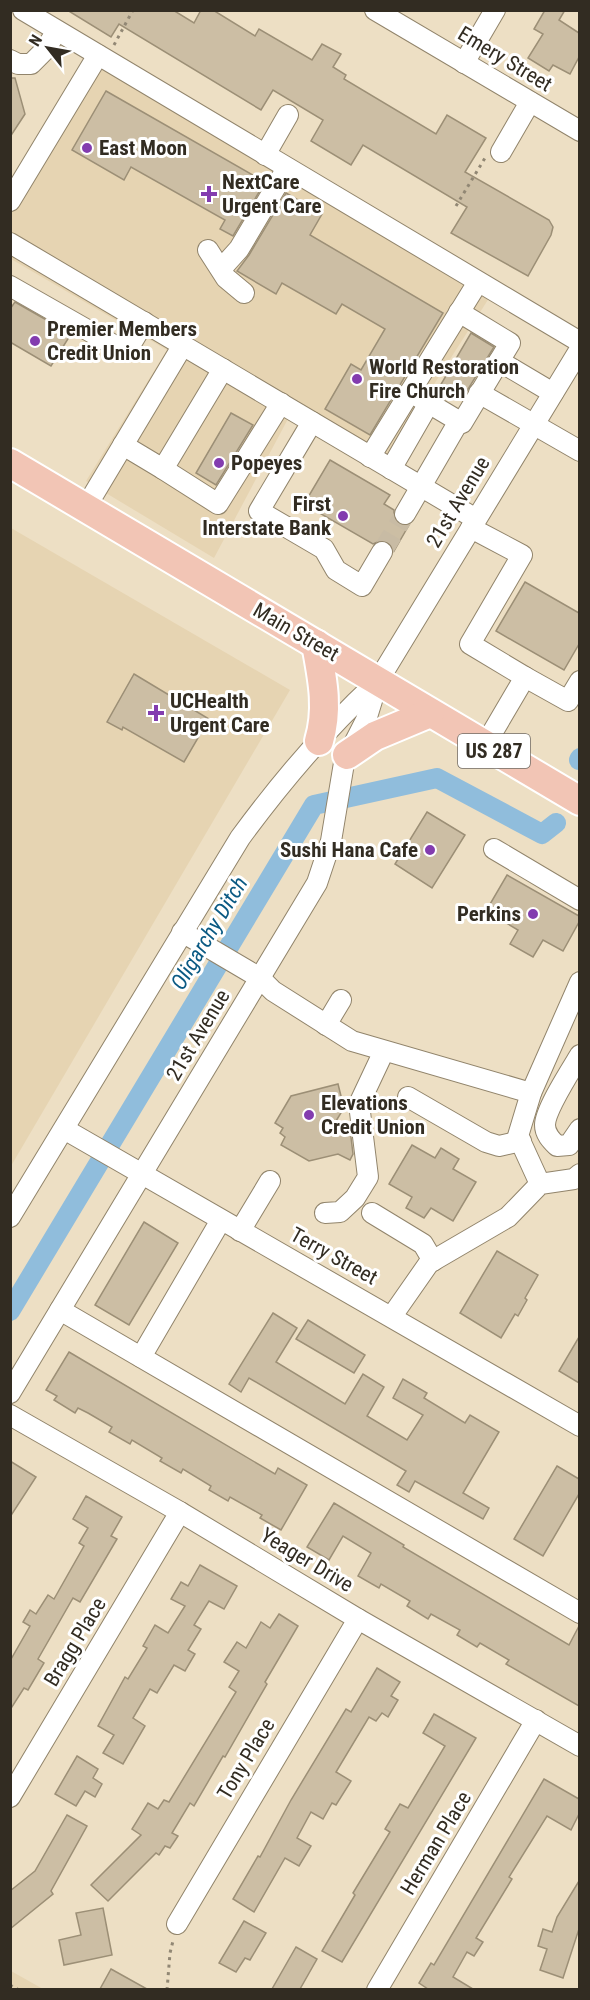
<svg xmlns="http://www.w3.org/2000/svg" width="590" height="2000" viewBox="0 0 590 2000" font-family="'Roboto Condensed',sans-serif">
<rect width="100%" height="100%" fill="#eddfc4"/>
<g fill="#e6d4b2">
<path d="M86,59L491,295L387,458L297,402L214,558L86,481L167,350L11,259V187Z"/>
<path d="M11,528L290,690L11,1166Z"/>
<path d="M10,1971H11L43,1989H11Z"/>
</g>
<g fill="none" stroke-linecap="round" stroke-linejoin="round">
<g stroke="#90bddc" stroke-width="20">
<path d="M579,760L580,758"/>
<path d="M10,1311L314,805L437,778L542,834L556,823"/>
</g>
</g>
<g fill="#ccbea4" stroke="#9c8f76" stroke-width="1.5">
<path d="M67,10H173L194,23L201,10H213L255,36L259,29L312,60L322,44L341,54L333,67L346,75L344,79L436,134L447,115L486,138L465,172L549,220L553,227L551,235L528,276L451,233L467,207L363,145L351,165L311,141L323,120L273,90L261,110L119,24L111,37Z"/>
<path d="M545,10H565L559,20L579,33V57L570,74L553,65L549,71L528,58L543,34L534,29Z"/>
<path d="M10,78H15L25,114L10,137Z"/>
<path d="M106,91L265,182L233,236L220,229L225,220L131,167L124,180L72,150Z"/>
<path d="M286,193L322,214L310,235L443,313L370,435L325,409L351,364L361,370L385,329L342,304L336,314L282,283L276,294L237,271L249,255Z"/>
<path d="M15,302L71,334L51,366L10,342V309Z"/>
<path d="M471,333L494,347L462,399L440,386Z"/>
<path d="M231,413L253,425L216,485L196,473Z"/>
<path d="M330,460L390,495L384,504L394,510V519L399,524L409,525L394,551L392,546L388,541L382,540L373,544L304,504Z"/>
<path d="M525,582L579,613V644L564,670L496,631Z"/>
<path d="M134,674L209,719L184,762L123,727L122,730L107,722Z"/>
<path d="M427,812L465,835L432,888L395,864Z"/>
<path d="M507,875L579,916V922L563,951L543,940L533,957L510,944L518,930L486,911Z"/>
<path d="M338,1084L344,1108L336,1121L350,1129L353,1154L350,1160L338,1154L309,1161L281,1145L285,1137L280,1133L283,1128L275,1123L291,1096Z"/>
<path d="M412,1145L435,1158L441,1148L459,1159L453,1169L476,1182L453,1221L431,1208L424,1218L406,1208L412,1197L389,1184Z"/>
<path d="M144,1222L178,1243L129,1325L95,1305Z"/>
<path d="M497,1251L538,1275L525,1298L527,1300L518,1316L515,1314L501,1338L460,1313Z"/>
<path d="M273,1313L297,1328L276,1362L345,1404L363,1374L384,1387L367,1416L407,1440L423,1415L393,1398L403,1379L427,1393L424,1398L465,1423L470,1415L499,1432L463,1493L489,1508L483,1519L415,1481L409,1492L397,1485L406,1471L249,1378L241,1392L229,1384Z"/>
<path d="M308,1320L365,1355L354,1373L296,1339Z"/>
<path d="M579,1337V1383L559,1371Z"/>
<path d="M69,1352L275,1474L278,1468L307,1485L281,1530L260,1518L262,1515L230,1497L228,1501L209,1490L211,1486L183,1469L181,1473L160,1461L162,1458L132,1440L130,1444L109,1432L112,1427L88,1413L78,1408L75,1413L54,1400L57,1396L46,1390Z"/>
<path d="M10,1461L36,1477L10,1517Z"/>
<path d="M557,1466L579,1479V1494L543,1556L514,1539Z"/>
<path d="M86,1496L122,1517L111,1536L117,1539L80,1602L73,1598L38,1659L44,1663L28,1690L24,1688L10,1710V1661L30,1626L23,1622L30,1610L36,1614L48,1595L54,1599L84,1546L79,1543L88,1528L73,1519Z"/>
<path d="M334,1503L404,1545L403,1547L569,1645L579,1626V1706L506,1664L509,1660L480,1643L477,1647L457,1635L460,1630L431,1614L428,1619L407,1606L410,1601L381,1584L379,1588L358,1576L371,1553L343,1536L329,1560L307,1547Z"/>
<path d="M200,1565L237,1586L224,1609L209,1601L194,1625L201,1629L188,1650L195,1654L185,1671L174,1665L157,1693L150,1689L133,1718L145,1726L123,1764L103,1753L114,1735L98,1726L125,1677L128,1679L147,1648L143,1646L155,1625L168,1633L185,1606L171,1599L181,1582L188,1586Z"/>
<path d="M279,1614L298,1626L265,1682L267,1684L225,1757L223,1756L194,1806L190,1803L172,1833L178,1836L170,1848L165,1846L159,1855L156,1853L108,1901L91,1885L141,1835L132,1829L148,1803L158,1809L164,1800L169,1802L236,1692L229,1687L239,1671L224,1662L237,1642L246,1648L261,1622L270,1628Z"/>
<path d="M377,1668L400,1682L391,1696L398,1700L388,1717L382,1713L376,1721L369,1717L336,1772L351,1781L336,1805L332,1803L323,1819L311,1812L297,1838L311,1846L299,1866L285,1858L254,1912L233,1899L258,1856L260,1857L291,1800L346,1709L351,1712Z"/>
<path d="M434,1714L476,1738L342,1962L322,1951L355,1895L353,1893L390,1832L385,1829L400,1804L408,1808L445,1746L423,1733Z"/>
<path d="M77,1756L98,1769L93,1778L102,1784L95,1797L85,1791L76,1806L55,1794Z"/>
<path d="M544,1779L579,1799V1814L571,1830L547,1816L509,1877L512,1879L476,1938L483,1942L474,1956L467,1952L453,1977L473,1989H428L419,1983L431,1963L434,1965Z"/>
<path d="M67,1815L87,1826L51,1891L53,1894L10,1929V1891L35,1871Z"/>
<path d="M579,1881V1929L563,1978L540,1970L547,1949L538,1946L543,1929L552,1932L557,1917Z"/>
<path d="M103,1908L112,1955L64,1965L59,1940L81,1935L76,1913Z"/>
<path d="M244,1921L266,1933L250,1960L245,1958L236,1972L219,1963Z"/>
<path d="M296,1947L317,1959L300,1989H272Z"/>
<path d="M111,1969L147,1989H100Z"/>
</g>
<g fill="none" stroke-linecap="round" stroke-linejoin="round">
<path stroke="#c8bba4" stroke-width="20" stroke-dasharray="20 10" stroke-linecap="butt" d="M382,552L405,514"/>
<g stroke="#91846b" stroke-width="22">
<g id="minor">
<path d="M23,10L580,342"/>
<path d="M375,10L580,131"/>
<path d="M10,60L18,64H31L44,51L57,31"/>
<path d="M464,63L495,10"/>
<path d="M501,152L530,102"/>
<path d="M265,155L288,115"/>
<path d="M10,201L98,55"/>
<path d="M10,243L476,519"/>
<path d="M208,250L226,278L244,293"/>
<path d="M221,269L239,249L287,168"/>
<path d="M10,286L126,352L144,322"/>
<path d="M499,361L553,393"/>
<path d="M410,392L462,423L510,343L459,312"/>
<path d="M479,393L580,451"/>
<path d="M312,422L259,511L324,549L336,570L362,586L382,552"/>
<path d="M123,445L163,469L223,369"/>
<path d="M370,457L478,282"/>
<path d="M163,469L218,504L281,403"/>
<path d="M391,469L429,403"/>
<path d="M86,507L183,345"/>
<path d="M405,514L459,421"/>
<path d="M471,528L522,555L470,644L525,677"/>
<path d="M485,745L525,677L568,701L580,681"/>
<path d="M494,849L580,900"/>
<path d="M182,932L260,978L273,991L352,1041L531,1093"/>
<path d="M326,1025L341,1000"/>
<path d="M580,1055C571,1070 545,1110 545,1125C545,1134 551,1140 557,1146L569,1145L580,1129"/>
<path d="M408,1097L486,1142L499,1146L521,1141"/>
<path d="M64,1129L580,1426"/>
<path d="M540,1184L518,1136L531,1093L580,982"/>
<path d="M325,1213L340,1212L355,1198L368,1177L359,1104L384,1051"/>
<path d="M372,1213L423,1244L433,1261"/>
<path d="M10,1217L240,838C281,782 326,729 377,682"/>
<path d="M240,1231L270,1181"/>
<path d="M60,1310L580,1613"/>
<path d="M392,1316L429,1263L508,1217L540,1184L574,1179L580,1174"/>
<path d="M141,1357L221,1220"/>
<path d="M10,1393L317,883L331,841L344,763L366,720L378,681L580,349"/>
<path d="M10,1415L180,1512L358,1619L580,1746"/>
<path d="M10,1797L180,1512"/>
<path d="M177,1924L358,1619"/>
<path d="M377,1990L536,1720"/>
</g>
</g>
<g stroke="#fff" stroke-width="32">
<g id="highway">
<path d="M10,463L580,801"/>
<path d="M316,644C322,677 329,708 319,741"/>
<path d="M347,755L375,736L430,713"/>
</g>
</g>
<g stroke="#918774" stroke-width="3" stroke-dasharray="3 4.5" stroke-linecap="butt">
<path d="M114,45L133,10"/>
<path d="M456,206L485,158"/>
<path d="M10,1985L19,1990"/>
<path d="M167,1990L170,1953L173,1941"/>
</g>
<use href="#minor" stroke="#fff" stroke-width="20"/>
<use href="#highway" stroke="#f2c5b5" stroke-width="28"/>
</g>
<g fill="#833caf" stroke="#fff" stroke-width="2">
<circle cx="87" cy="148" r="6"/>
<path d="M206 185h6v6h6v6h-6v6h-6v-6h-6v-6h6z"/>
<circle cx="35" cy="341" r="6"/>
<circle cx="357" cy="379" r="6"/>
<circle cx="219" cy="463" r="6"/>
<circle cx="343" cy="516" r="6"/>
<path d="M153 704h6v6h6v6h-6v6h-6v-6h-6v-6h6z"/>
<circle cx="430" cy="850" r="6"/>
<circle cx="533" cy="914" r="6"/>
<circle cx="309" cy="1115" r="6"/>
</g>
<g text-anchor="middle" dominant-baseline="central" stroke-width="6" stroke-linejoin="round" paint-order="stroke">
<rect fill="#fff" stroke="#706b64" stroke-width="1.5" x="458" y="734" width="72" height="34" rx="4.5"/>
<g font-size="20" font-weight="bold" fill="#322c22">
<text x="494" y="751">US 287</text>
</g>
<g font-size="21" fill="#322c22" stroke="#fff">
<text transform="translate(505 59) rotate(31)">Emery Street</text>
<text transform="translate(458 502) rotate(-59)">21st Avenue</text>
<text transform="translate(296 632) rotate(30)">Main Street</text>
<text transform="translate(198 1035) rotate(-59)">21st Avenue</text>
<text transform="translate(334 1256) rotate(29)">Terry Street</text>
<text transform="translate(307 1560) rotate(31)">Yeager Drive</text>
<text transform="translate(75 1642) rotate(-59)">Bragg Place</text>
<text transform="translate(246 1759) rotate(-59)">Tony Place</text>
<text transform="translate(436 1843) rotate(-59)">Herman Place</text>
</g>
<g font-size="21" font-weight="bold" fill="#322c22" stroke="#fff" text-anchor="start">
<text x="99" y="148">East Moon</text>
<text x="222" y="182">NextCare<tspan x="222" dy="24">Urgent Care</tspan></text>
<text x="47" y="329">Premier Members<tspan x="47" dy="24">Credit Union</tspan></text>
<text x="369" y="367">World Restoration<tspan x="369" dy="24">Fire Church</tspan></text>
<text x="231" y="463">Popeyes</text>
<text x="331" y="504" text-anchor="end">First<tspan x="331" dy="24">Interstate Bank</tspan></text>
<text x="170" y="701">UCHealth<tspan x="170" dy="24">Urgent Care</tspan></text>
<text x="418" y="850" text-anchor="end">Sushi Hana Cafe</text>
<text x="521" y="914" text-anchor="end">Perkins</text>
<text x="321" y="1103">Elevations<tspan x="321" dy="24">Credit Union</tspan></text>
</g>
<g font-size="22" font-style="italic" fill="#0b5a83" stroke="#fff">
<text transform="translate(209 933) rotate(-59)">Oligarchy Ditch</text>
</g>
</g>
<rect width="590" height="2000" fill="none" stroke="#322c22" stroke-width="24"/>
<g transform="translate(48 48) rotate(301)" stroke="#ffffff" stroke-width="4.5" paint-order="stroke">
<path d="M0-4.5L10 22L0 15L-10 22Z" fill="#322c22"/>
<text y="-9" font-size="16" font-weight="bold" text-anchor="middle" fill="#322c22">N</text>
</g>
</svg>
